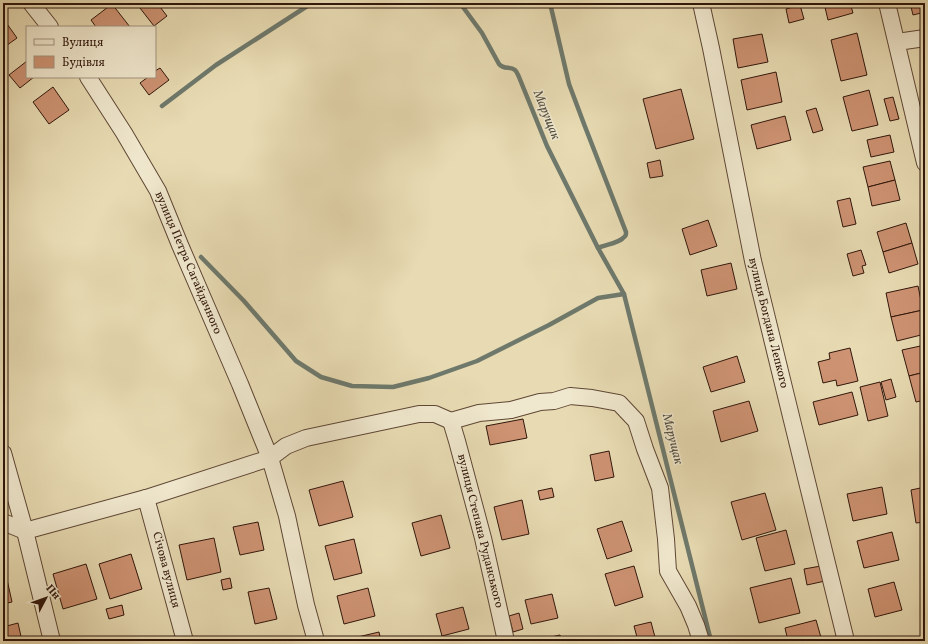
<svg xmlns="http://www.w3.org/2000/svg" width="928" height="644" viewBox="0 0 928 644" font-family="Vollkorn,serif">
<rect width="100%" height="100%" fill="#e8dbb3"/>
<filter id="stains"><feTurbulence type="fractalNoise" baseFrequency=".005" numOctaves="4"/><feColorMatrix values="0 0 0 0 .2 0 0 0 0 .09 0 0 0 0 .02 0 0 0 .5 -.17"/></filter>
<radialGradient id="worn" r=".72"><stop offset=".6" stop-color="#630" stop-opacity="0"/><stop offset="1" stop-color="#630" stop-opacity=".3"/></radialGradient>
<g fill="none" stroke-linecap="round" stroke-linejoin="round">
<g stroke="#6e796c" stroke-width="4.5">
<path d="M460,3L482,33L499,64C504,70 510,66 515,70C517,72 518,75 519,77L547,146L598,248L624,294L711,641"/>
<path d="M550,3L569,84L584,124L626,232C626,235 626,236 623,238C619,243 604,245 598,248"/>
<path d="M162,106L216,65L312,3"/>
<path d="M201,257L244,301L296,361L321,377L352,386L393,387L429,378L477,361L549,325L598,298L624,294"/>
</g>
</g>
<g fill="#ce9373" stroke="#30160b">
<path d="M136,3H157L167,16L154,26Z"/>
<path d="M824,3H850L853,13L828,20Z"/>
<path d="M910,3H925V12L913,15Z"/>
<path d="M112,4L130,27H96L91,20Z"/>
<path d="M800,5L804,19L789,23L786,9Z"/>
<path d="M5,21L17,38L3,48V23Z"/>
<path d="M857,33L867,75L841,81L831,40Z"/>
<path d="M762,34L768,62L738,68L733,39Z"/>
<path d="M27,61V77H34L20,88L9,75Z"/>
<path d="M160,68L169,80L149,95L140,83L148,77H155V71Z"/>
<path d="M776,72L782,102L747,110L741,80Z"/>
<path d="M53,87L69,110L49,124L33,102Z"/>
<path d="M681,89L694,139L656,149L643,99Z"/>
<path d="M869,90L878,125L852,131L843,97Z"/>
<path d="M893,97L899,119L890,121L884,99Z"/>
<path d="M816,108L823,130L813,133L806,111Z"/>
<path d="M785,116L791,140L757,149L751,125Z"/>
<path d="M890,135L894,152L871,157L867,140Z"/>
<path d="M660,160L663,176L650,178L647,163Z"/>
<path d="M890,161L895,180L868,187L863,167Z"/>
<path d="M895,180L900,200L872,206L868,187Z"/>
<path d="M850,198L856,224L843,227L837,201Z"/>
<path d="M708,220L717,246L690,255L682,229Z"/>
<path d="M906,223L912,243L883,252L877,232Z"/>
<path d="M912,243L918,264L889,273L883,252Z"/>
<path d="M861,250L866,265L862,266L864,273L853,276L847,254Z"/>
<path d="M731,263L737,289L707,296L701,270Z"/>
<path d="M918,286L923,310L891,317L886,293Z"/>
<path d="M923,310L925,319V334L897,341L891,317Z"/>
<path d="M925,345V372L909,376L902,350Z"/>
<path d="M850,348L858,381L837,386L836,380L823,383L818,362L830,359L829,353Z"/>
<path d="M737,356L745,382L711,392L703,367Z"/>
<path d="M925,372V400L916,402L909,376Z"/>
<path d="M891,379L896,397L886,400L881,382Z"/>
<path d="M880,382L888,416L868,421L860,387Z"/>
<path d="M852,392L858,415L819,425L813,402Z"/>
<path d="M749,401L758,431L721,442L713,411Z"/>
<path d="M523,419L527,438L490,445L486,426Z"/>
<path d="M609,451L614,477L595,481L590,455Z"/>
<path d="M343,481L353,517L319,526L309,490Z"/>
<path d="M882,487L887,514L853,521L847,494Z"/>
<path d="M925,487V522L916,523L911,490Z"/>
<path d="M552,488L554,497L540,500L538,491Z"/>
<path d="M765,493L776,530L742,540L731,502Z"/>
<path d="M522,500L529,534L502,540L494,507Z"/>
<path d="M441,515L450,548L421,556L412,523Z"/>
<path d="M622,521L632,551L607,559L597,529Z"/>
<path d="M258,522L264,550L240,555L233,527Z"/>
<path d="M786,530L795,564L765,571L756,538Z"/>
<path d="M892,532L899,560L864,568L857,541Z"/>
<path d="M214,538L221,572L187,580L179,545Z"/>
<path d="M354,539L362,573L334,580L325,546Z"/>
<path d="M131,554L142,589L110,599L99,564Z"/>
<path d="M86,564L97,599L63,609L53,574Z"/>
<path d="M634,566L643,597L615,606L605,574Z"/>
<path d="M821,566L825,581L807,585L804,569Z"/>
<path d="M6,575L12,602L3,604V576Z"/>
<path d="M230,578L232,588L223,590L221,580Z"/>
<path d="M791,578L800,613L759,623L750,588Z"/>
<path d="M894,582L902,610L875,617L868,589Z"/>
<path d="M269,588L277,619L255,624L248,592Z"/>
<path d="M368,588L375,616L344,624L337,596Z"/>
<path d="M552,594L558,618L531,624L525,600Z"/>
<path d="M122,605L124,615L109,619L106,609Z"/>
<path d="M463,607L469,629L442,636L436,614Z"/>
<path d="M519,613L523,629L513,632L509,616Z"/>
<path d="M816,620L822,641H788L785,628Z"/>
<path d="M651,622L656,641H638L634,626Z"/>
<path d="M18,623L22,641H3V627Z"/>
<path d="M379,632L381,641H341Z"/>
<path d="M560,635L562,641H533Z"/>
</g>
<g fill="none" stroke-linecap="round" stroke-linejoin="round">
<g stroke="#5e4735" stroke-width="18">
<g id="minor">
<path d="M31,3L50,27"/>
<path d="M701,3L711,48L753,261L846,641"/>
<path d="M887,3L925,163"/>
<path d="M897,42L925,38"/>
<path d="M88,77L124,133L158,191L180,245L240,384L270,458L286,446L306,438L419,414H435L451,421L479,413L511,410L540,402L554,401L570,396L592,398L619,403L636,421L645,449L660,488L666,539L668,571L688,606L696,625L701,641"/>
<path d="M451,421L457,441L483,538L506,641"/>
<path d="M3,453L25,531L52,641"/>
<path d="M146,498L185,641"/>
<path d="M3,522L25,531L146,498L270,458L287,516L306,605L316,641"/>
</g>
</g>
<use href="#minor" stroke="#f0e8ce" stroke-width="16"/>
</g>
<g text-anchor="middle" dominant-baseline="central" stroke-width="3" stroke-linejoin="round" paint-order="stroke">
<g font-size="12" fill="#30160b" stroke="#f0e8ce">
<text transform="translate(188 263) rotate(67)">вулиця Петра Сагайдачного</text>
<text transform="translate(768 323) rotate(76)">вулиця Богдана Лепкого</text>
<text transform="translate(480 531) rotate(76)">вулиця Степана Руданського</text>
<text transform="translate(166 570) rotate(75)">Січова вулиця</text>
</g>
<g font-size="13" font-style="italic" fill="#545044" stroke="#f0e8ce">
<text transform="translate(546 115) rotate(68)">Марущак</text>
<text transform="translate(672 439) rotate(76)">Марущак</text>
</g>
</g>
<rect width="928" height="644" fill="none" stroke="#e8dbb3" stroke-width="16"/>
<rect x="4" y="4" width="920" height="636" fill="none" stroke="#30160b" stroke-width="2"/>
<rect x="8" y="8" width="912" height="628" fill="none" stroke="#30160b"/>
<rect x="26" y="26" width="130" height="52" fill="#f0e8ce" stroke="#a39480"/>
<rect x="34" y="39" width="20" height="6" fill="#f0e8ce" stroke="#a39480"/>
<text x="62" y="46" font-size="12" fill="#30160b">Вулиця</text>
<rect x="34" y="56" width="20" height="12" fill="#ce9373" stroke="#a39480"/>
<text x="62" y="66" font-size="12" fill="#30160b">Будівля</text>
<g transform="translate(46 598) rotate(49)" stroke="#f0e8ce" stroke-width="3" paint-order="stroke">
<path d="M0-3L7 15L0 10L-7 15Z" fill="#30160b"/>
<text y="-6" font-size="11" font-weight="bold" text-anchor="middle" fill="#30160b">Пн</text>
</g>
<rect width="100%" height="100%" filter="url(#stains)"/>
<rect width="100%" height="100%" fill="url(#worn)"/>
</svg>
